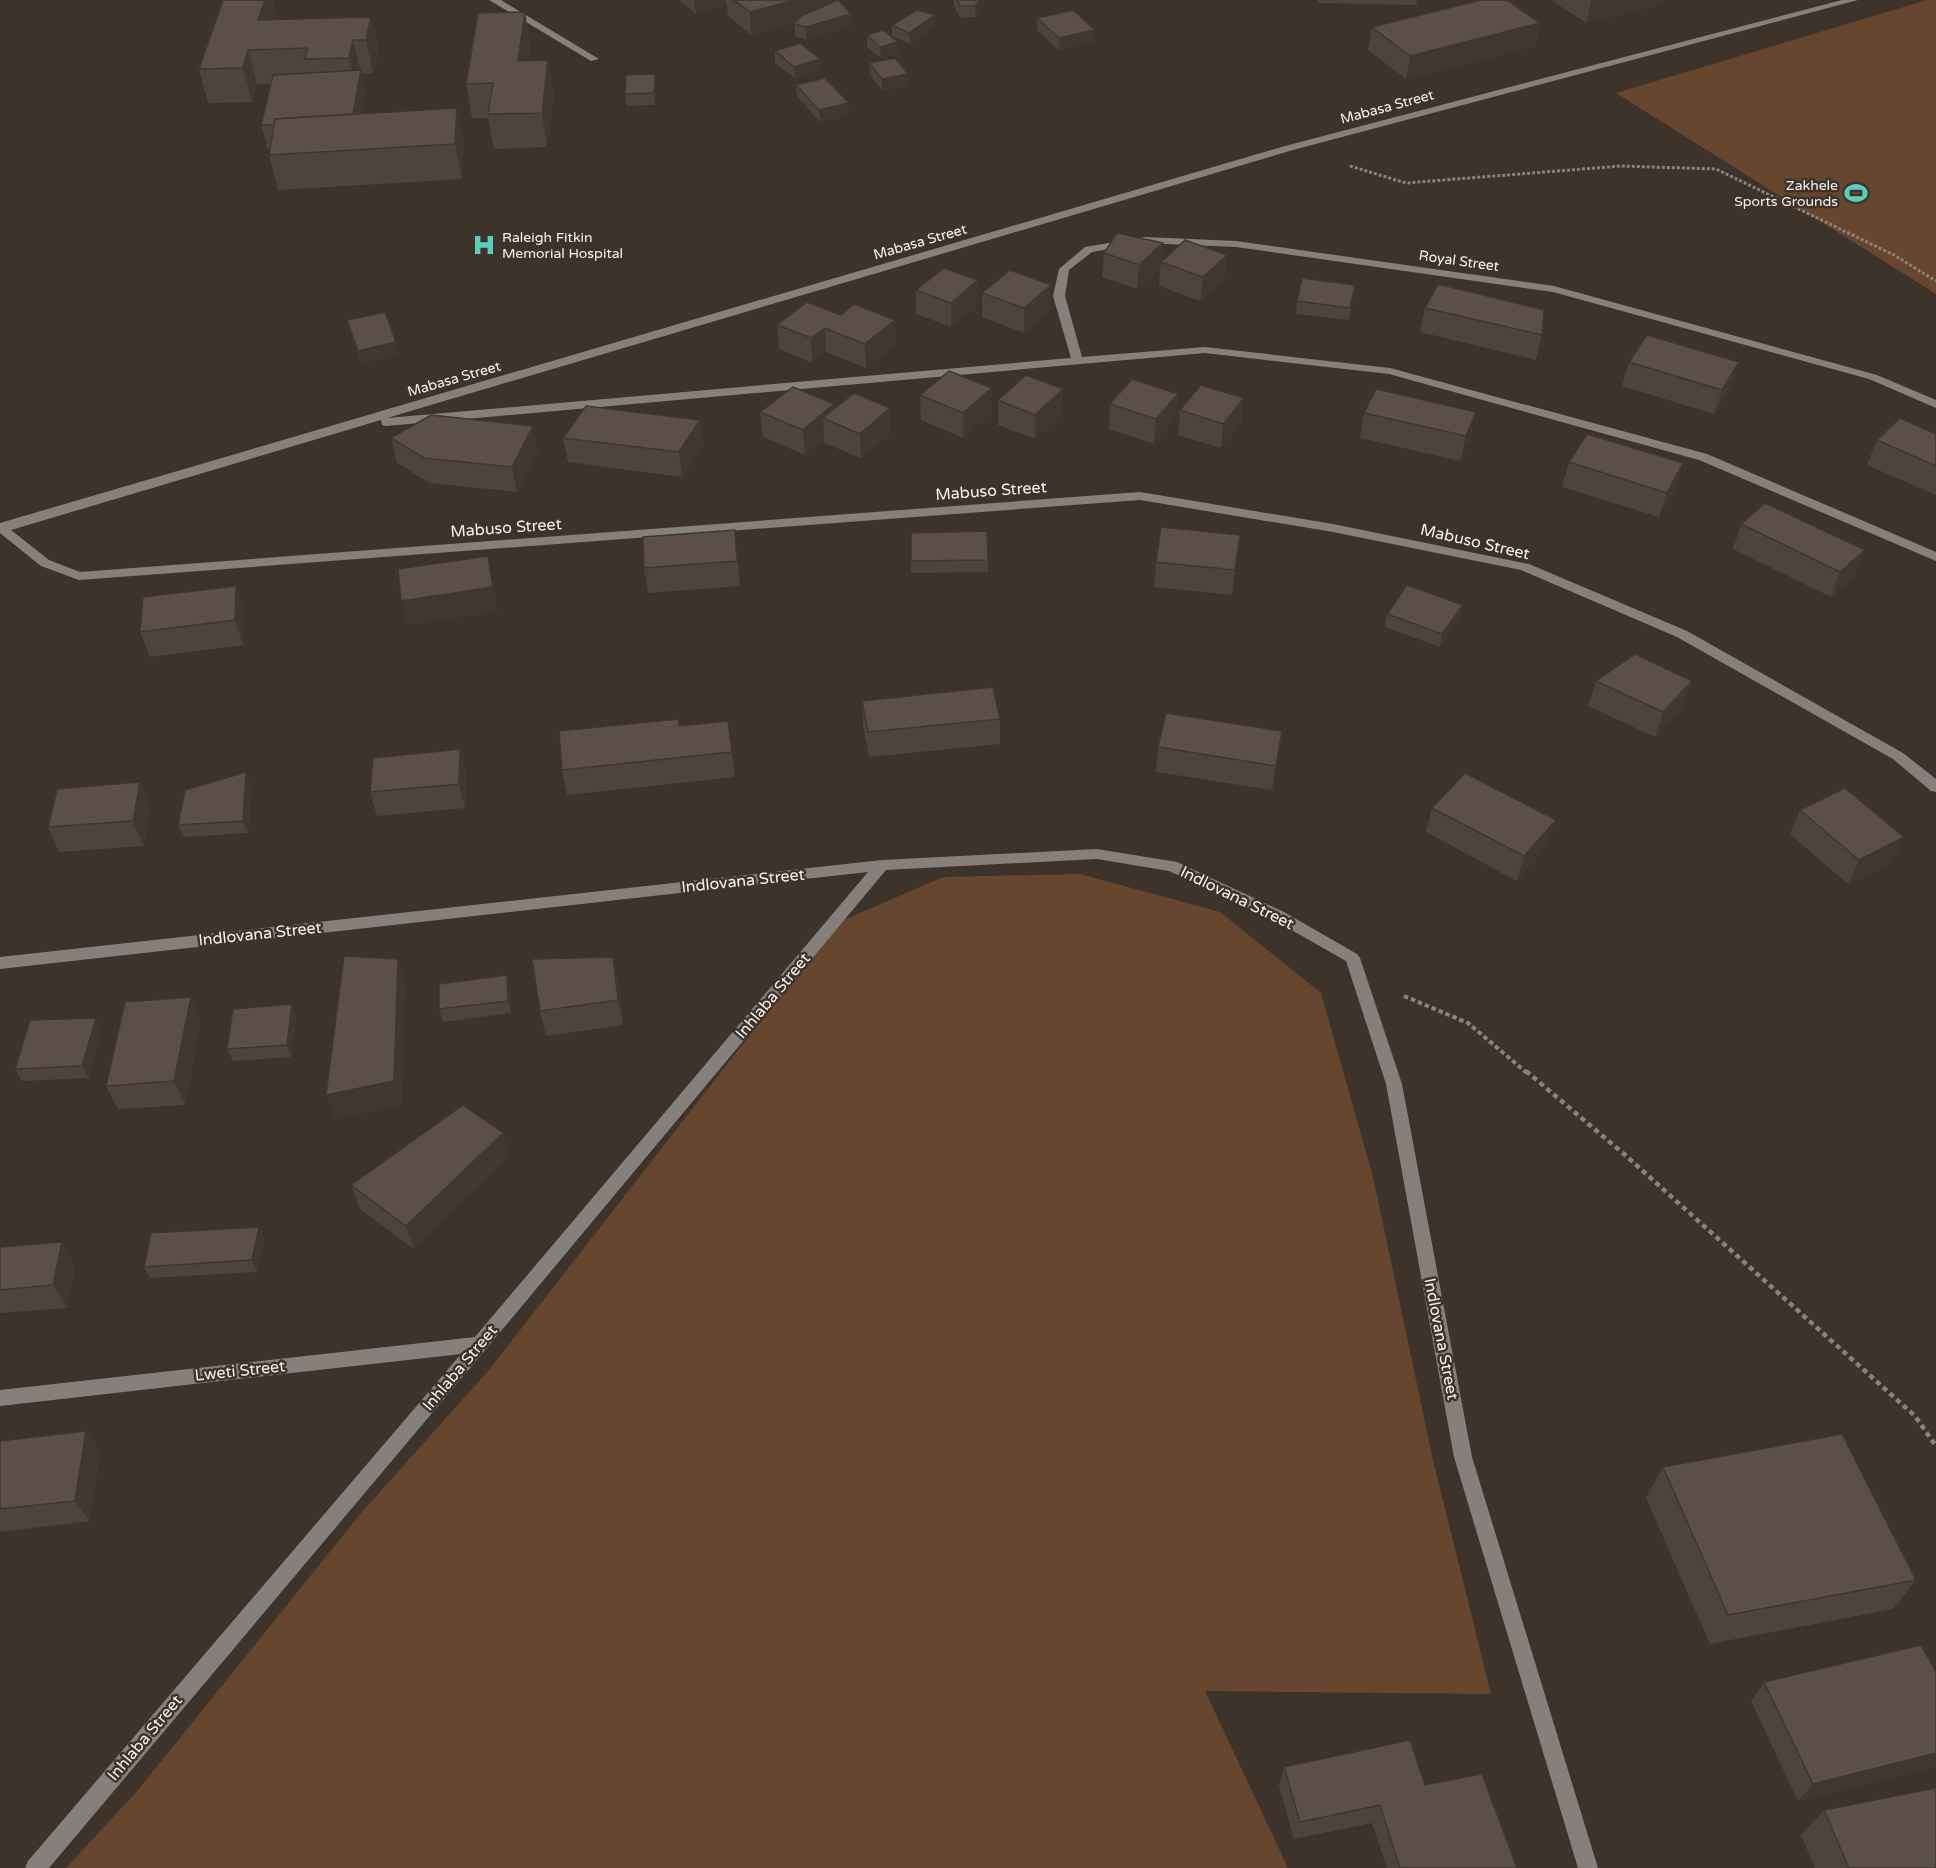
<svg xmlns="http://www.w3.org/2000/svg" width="1936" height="1868" viewBox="0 0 1936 1868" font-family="'Varela Round',sans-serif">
<rect width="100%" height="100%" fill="#3e332b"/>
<g fill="#66462f">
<path d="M1927,0H1936V294L1616,93Z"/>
<path d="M1080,874L1220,912L1321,993L1373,1177L1433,1460L1491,1694L1205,1691L1288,1868H66L138,1790L361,1513L489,1370L837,923L943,877Z"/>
</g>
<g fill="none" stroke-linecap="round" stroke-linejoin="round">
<path stroke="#8b827b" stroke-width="3" stroke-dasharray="3 2" stroke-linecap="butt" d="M1350,166L1406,183L1621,166L1716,169L1894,255L1936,281"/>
<path stroke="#8b827b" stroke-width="4" stroke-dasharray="4.5 3" stroke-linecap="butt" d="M1404,996L1468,1023L1527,1073"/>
<path stroke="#8b827b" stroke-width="4.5" stroke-dasharray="5 4" stroke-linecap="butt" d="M1526,1071L1624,1154L1915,1416L1936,1446"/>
<g fill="#86807c" fill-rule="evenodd">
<path d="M489,0H501L599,59L591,61Z"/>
<path d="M1842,0H1858L1293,150L387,418L1071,358L1053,296L1059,269L1085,247L1144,237L1236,241L1554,286L1877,375L1936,400V408L1869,379L1553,292L1236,247L1144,243L1092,252L1069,270L1065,296L1082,357L1205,347L1390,368L1707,454L1936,552V561L1699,460L1389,374L1205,353L386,426L382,425L381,420L11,530L49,560L80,572L1140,492L1333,524L1529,564L1687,631L1903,753L1936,779V792L1931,791L1893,759L1677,637L1521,570L1333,532L1140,500L79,580L41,566L0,533V523L1285,146Z"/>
<path d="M1097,849L1177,862L1284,912L1357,954L1360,958L1402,1084L1472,1457L1598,1868H1578L1454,1457L1386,1084L1346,961L1274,920L1169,871L1097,859L886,870L486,1349L49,1868H25L28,1861L461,1354L0,1406V1390L475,1337L868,872L0,969V957L882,860Z"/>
</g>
</g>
<g fill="#4e443d">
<path d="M223,0H273L277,20L371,17L379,50L373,73L361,74L366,94L362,114L457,108L464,142L462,179L278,190L269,155L270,149H268L261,125L271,84H257L252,102L208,103L199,69Z"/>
<path d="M679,0H838L851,26L806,39L795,36V23L751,35L728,16L727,5L696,14Z"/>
<path d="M954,0H984V6L975,17L960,18L954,5Z"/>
<path d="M1317,0H1417L1416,5L1317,3Z"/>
<path d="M1551,0H1663L1662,4L1586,23Z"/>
<path d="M525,12L530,45L528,61L554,94L547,147L494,149L488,118H472L466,84Z"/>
<path d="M1037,18L1094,41L1059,50L1037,30Z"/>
<path d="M1540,23L1535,46L1406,79L1368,50L1372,27Z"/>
<path d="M892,25L935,26L910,44L892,36Z"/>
<path d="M867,35L898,53L881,58L867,47Z"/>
<path d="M775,51L820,59L821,70L795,78L775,63Z"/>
<path d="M869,63L909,85L882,91L870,75Z"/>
<path d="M655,74L656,86L655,105L627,106L625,94Z"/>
<path d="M796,85L849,103V115L820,122L797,96Z"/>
<path d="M1163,243L1162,261L1225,279L1200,301L1159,286L1160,269L1137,289L1102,277L1104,253Z"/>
<path d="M978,280V305L951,327L916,314V290Z"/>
<path d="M1355,285L1349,320L1296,314L1297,301Z"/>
<path d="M982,293L1050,310L1024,333L982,317Z"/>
<path d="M807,302L896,345L866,368L826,352L812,363L779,349L777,325Z"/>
<path d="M1425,308L1542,335L1536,360L1420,332Z"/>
<path d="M347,320L399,355L361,363L350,332Z"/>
<path d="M1629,362H1739L1731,387L1714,414L1622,386Z"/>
<path d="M920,395L992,412L963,438L921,420Z"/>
<path d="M998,400L1062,414L1035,439L998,425Z"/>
<path d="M1110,404L1175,418L1154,444L1109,429Z"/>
<path d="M835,409L891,432L861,458L824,443V438L805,455L763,437L760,412Z"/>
<path d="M1180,410L1241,423L1221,448L1178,435Z"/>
<path d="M1364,413L1471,437L1460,461L1360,438Z"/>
<path d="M700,420L703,445L682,477L568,462L563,438Z"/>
<path d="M1936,434V495L1867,465L1877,440Z"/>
<path d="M391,438L538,451L517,492L430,483L397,463Z"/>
<path d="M1569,462L1683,463L1675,488L1659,517L1562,487Z"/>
<path d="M1741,524L1855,575L1831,597L1733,549Z"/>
<path d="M735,530L740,586L648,593L644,568Z"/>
<path d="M911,533L988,560V572L911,573Z"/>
<path d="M1237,560L1232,595L1154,587L1156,562Z"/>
<path d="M1463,605L1460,617L1440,647L1385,627L1387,614Z"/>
<path d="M244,611L243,645L150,657L140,632Z"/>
<path d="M1596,681H1692L1683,706L1655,737L1588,706Z"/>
<path d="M862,701L1000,719V744L869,757L863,726Z"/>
<path d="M728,721L735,777L567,795L562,770L679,726Z"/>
<path d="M1282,731L1272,790L1156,772L1158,747Z"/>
<path d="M460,749L466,774L465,808L377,816L370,792Z"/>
<path d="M140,782L151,807L143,846L59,852L48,827Z"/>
<path d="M251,785L248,833L183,837L178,825Z"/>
<path d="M1432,808L1548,845L1517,881L1426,832Z"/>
<path d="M1800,810L1904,837L1892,862L1848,884L1790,834Z"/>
<path d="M613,957L618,982L623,1025L546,1036L540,1011Z"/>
<path d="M510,987L511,1013L443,1022L439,1009Z"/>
<path d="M191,997L201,1022L185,1105L118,1109L106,1086Z"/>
<path d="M292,1004L296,1016L291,1057L233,1061L227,1049Z"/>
<path d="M102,1030L89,1078L22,1081L15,1069Z"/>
<path d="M510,1156L414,1249L360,1209L351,1185Z"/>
<path d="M259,1227L264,1238L257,1272L150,1278L144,1267Z"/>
<path d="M0,1247L75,1265L67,1308L0,1313Z"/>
<path d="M86,1431L100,1452L90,1521L0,1532V1441Z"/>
<path d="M1663,1467L1916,1580L1893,1609L1710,1644L1646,1498Z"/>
<path d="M1936,1672V1767L1798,1801L1751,1701L1764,1682Z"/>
<path d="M1284,1767L1425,1785L1517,1868H1387L1372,1823L1294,1839L1279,1785Z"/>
<path d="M1824,1810L1936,1868H1815L1801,1835Z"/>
</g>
<g fill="#403732">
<path d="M265,0H273L278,20H258Z"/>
<path d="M694,0H726L727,5L696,14Z"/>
<path d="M796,0H838L839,12L751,35L750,12Z"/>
<path d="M980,0H984V6L975,17V6Z"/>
<path d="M1593,0H1663L1662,4L1586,23L1591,1Z"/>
<path d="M525,12L530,45L523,95L518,61Z"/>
<path d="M851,14V26L806,39V27Z"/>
<path d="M935,15V26L910,44L909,33Z"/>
<path d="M371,17L379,50L373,73L366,40Z"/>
<path d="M1540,23L1535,46L1406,79L1410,56Z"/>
<path d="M1095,30L1094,41L1059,50V38Z"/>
<path d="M353,40L366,94L357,144L352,121L357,92L349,58Z"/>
<path d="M898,42V53L881,58L880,47Z"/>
<path d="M248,50L257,84L252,102L243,68Z"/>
<path d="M820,59L821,70L795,78L794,67Z"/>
<path d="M548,60L554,94L547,147L542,113Z"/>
<path d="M655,74L656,86L655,105L654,93Z"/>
<path d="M908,74L909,85L882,91V79Z"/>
<path d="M849,103V115L820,122L819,110Z"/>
<path d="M457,108L464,142L462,179L455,144Z"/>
<path d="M1163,243L1162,263L1161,262L1160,269L1137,289L1139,265Z"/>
<path d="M1227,255L1225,279L1200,301L1203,277Z"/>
<path d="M978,280V305L951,327V303Z"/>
<path d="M1051,285L1050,310L1024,333V308Z"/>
<path d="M895,320L896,345L866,368L865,344Z"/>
<path d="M825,328L826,352L812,363L811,338Z"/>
<path d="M396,342L399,355L361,363L358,351Z"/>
<path d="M1739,362L1731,387L1714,414L1722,390Z"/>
<path d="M992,388V412L963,438V413Z"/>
<path d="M1063,389L1062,414L1035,439V415Z"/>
<path d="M1178,394L1175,418L1154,444L1156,419Z"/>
<path d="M1244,398L1241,423L1221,448L1223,424Z"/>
<path d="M834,404L835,424L823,418L824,438L805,455L803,430Z"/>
<path d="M890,408L891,432L861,458L860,434Z"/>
<path d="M1476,412L1471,437L1460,461L1466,436Z"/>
<path d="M700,420L703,445L682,477L679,452Z"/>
<path d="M533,426L538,451L517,492L512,467Z"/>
<path d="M1683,463L1675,488L1659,517L1667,493Z"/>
<path d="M1865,550L1855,575L1831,597L1840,572Z"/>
<path d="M488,556L493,581L498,612L408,625L401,601Z"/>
<path d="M236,586L244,611L243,645L235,620Z"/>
<path d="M1463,605L1460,617L1440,647L1442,634Z"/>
<path d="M1692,681L1683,706L1655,737L1663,712Z"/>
<path d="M460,749L466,774L465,808L459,784Z"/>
<path d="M246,772L251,785L248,833L243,821Z"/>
<path d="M140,782L151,807L143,846L133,821Z"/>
<path d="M1556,820L1548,845L1517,881L1524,856Z"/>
<path d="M1904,837L1892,862L1848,884L1859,860Z"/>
<path d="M613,957L618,982L623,1025L618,1000Z"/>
<path d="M398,959L406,983L402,1105L335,1119L326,1095Z"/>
<path d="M507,975L510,987L511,1013L508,1001Z"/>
<path d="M191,997L201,1022L185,1105L174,1081Z"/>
<path d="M292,1004L296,1016L291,1057L287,1045Z"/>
<path d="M96,1018L102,1030L89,1078L82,1066Z"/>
<path d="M503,1133L510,1156L414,1249L406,1226Z"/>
<path d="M259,1227L264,1238L257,1272L252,1260Z"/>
<path d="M62,1242L75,1265L67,1308L53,1285Z"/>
<path d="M86,1431L100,1452L90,1521L75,1501Z"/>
<path d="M1936,1753V1767L1798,1801L1813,1784Z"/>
</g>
<g fill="#5b4f47" stroke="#403732" stroke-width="1.5">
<path d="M223,0H265L258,20L371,17L366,40H353L349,58L304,59L308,48L248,50L243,68L199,69Z"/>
<path d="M734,0H796L750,12Z"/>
<path d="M838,0L851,14L806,27L794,24L801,16Z"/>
<path d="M957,0H980L975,6H960Z"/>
<path d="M1481,0H1507L1540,23L1410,56L1372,27Z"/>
<path d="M917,10L935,15L909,33L892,25Z"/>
<path d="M1073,10L1095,30L1059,38L1037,18Z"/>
<path d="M525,12L518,61L548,60L542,113L488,114L493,83L466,84L478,13Z"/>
<path d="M883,30L898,42L880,47L867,35Z"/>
<path d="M800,43L820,59L794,67L775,51Z"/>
<path d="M895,58L908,74L882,79L869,63Z"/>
<path d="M361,70L353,114L275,119L274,125H261L273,75Z"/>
<path d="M655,74L654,93L625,94L626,75Z"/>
<path d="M825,78L849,103L819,110L796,85Z"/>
<path d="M457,108L455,144L269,155L275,119Z"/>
<path d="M1117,233L1163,243L1139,265L1104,253Z"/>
<path d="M1185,240L1227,255L1203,277L1161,262Z"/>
<path d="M944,268L978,280L951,303L916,290Z"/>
<path d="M1010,270L1051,285L1024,308L982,293Z"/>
<path d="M1302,278L1355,285L1350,308L1297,301Z"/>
<path d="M1438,284L1544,310L1542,335L1425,308Z"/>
<path d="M807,302L841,315L854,304L895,320L865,344L825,328L811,338L777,325Z"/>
<path d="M385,312L396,342L358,351L347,320Z"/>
<path d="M1647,335L1739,362L1722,390L1629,362Z"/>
<path d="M949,371L992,388L963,413L920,395Z"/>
<path d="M1026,375L1063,389L1035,415L998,400Z"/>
<path d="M1132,379L1178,394L1156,419L1110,404Z"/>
<path d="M1201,385L1244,398L1223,424L1180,410Z"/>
<path d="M793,387L834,404L803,430L760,412Z"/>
<path d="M1376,389L1476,412L1466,436L1364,413Z"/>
<path d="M854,393L890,408L860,434L823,418Z"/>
<path d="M586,406L700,420L679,452L563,438Z"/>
<path d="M431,415L533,426L512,467L424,458L391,438Z"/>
<path d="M1900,418L1936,434V466L1877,440Z"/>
<path d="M1587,434L1683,463L1667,493L1569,462Z"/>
<path d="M1765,503L1865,550L1840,572L1741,524Z"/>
<path d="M1161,527L1240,535L1235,570L1156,562Z"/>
<path d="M735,530L737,561L644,568L643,537Z"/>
<path d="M987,531L988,560L911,561V533Z"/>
<path d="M488,556L493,587L401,601L398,569Z"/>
<path d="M1407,585L1463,605L1442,634L1387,614Z"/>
<path d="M236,586L235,620L140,632L143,597Z"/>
<path d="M1635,654L1692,681L1663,712L1596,681Z"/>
<path d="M993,687L1000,719L868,732L862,701Z"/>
<path d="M1166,713L1282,731L1276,766L1158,747Z"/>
<path d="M678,719L679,726L728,721L732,752L562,770L559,731Z"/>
<path d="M460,749L459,784L370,792L373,758Z"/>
<path d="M246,772L243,821L178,825L185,790Z"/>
<path d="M1465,773L1556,820L1524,856L1432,808Z"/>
<path d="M140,782L133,821L48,827L57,789Z"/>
<path d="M1845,788L1904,837L1859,860L1800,810Z"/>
<path d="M344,956L398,959L394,1081L326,1095Z"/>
<path d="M613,957L618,1000L540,1011L532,959Z"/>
<path d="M507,975L508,1001L439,1009V984Z"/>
<path d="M191,997L174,1081L106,1086L125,1002Z"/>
<path d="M292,1004L287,1045L227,1049L233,1009Z"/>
<path d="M96,1018L82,1066L15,1069L30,1020Z"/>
<path d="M463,1105L503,1133L406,1226L351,1185Z"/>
<path d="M259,1227L252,1260L144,1267L151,1233Z"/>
<path d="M62,1242L53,1285L0,1290V1247Z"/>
<path d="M86,1431L75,1501L0,1509V1441Z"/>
<path d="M1842,1434L1916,1580L1728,1615L1663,1467Z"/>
<path d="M1921,1645L1936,1672V1753L1813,1784L1764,1682Z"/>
<path d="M1410,1740L1425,1785L1482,1774L1517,1868H1400L1380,1805L1300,1822L1284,1767Z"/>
<path d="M1936,1788V1868H1849L1824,1810Z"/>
</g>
<defs>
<g id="stadium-bare" transform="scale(1.8)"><path d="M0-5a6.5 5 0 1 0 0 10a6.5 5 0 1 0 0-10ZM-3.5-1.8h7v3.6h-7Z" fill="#5bcebb" stroke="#3e332b" stroke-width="2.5" paint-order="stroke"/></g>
<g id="hospital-bare" transform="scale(1.8)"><path d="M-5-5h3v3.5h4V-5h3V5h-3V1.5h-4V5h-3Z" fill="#5bcebb" stroke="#3e332b" stroke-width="2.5" paint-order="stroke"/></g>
</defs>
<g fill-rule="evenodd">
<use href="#stadium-bare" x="1856" y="193"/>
<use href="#hospital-bare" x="484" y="245"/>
</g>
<g text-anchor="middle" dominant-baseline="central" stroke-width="5" stroke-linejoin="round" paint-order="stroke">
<g font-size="14" fill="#f8f1ec" stroke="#3e332b">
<text transform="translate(1387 107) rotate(-15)">Mabasa Street</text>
<text transform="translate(920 242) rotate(-16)">Mabasa Street</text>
<text transform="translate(1459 261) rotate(8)">Royal Street</text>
<text transform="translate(454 379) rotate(-16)">Mabasa Street</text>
</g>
<g font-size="14" fill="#f8f1ec" stroke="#3e332b" text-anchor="end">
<text x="1838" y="185">Zakhele<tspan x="1838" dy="16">Sports Grounds</tspan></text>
<text x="502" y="237" text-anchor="start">Raleigh Fitkin<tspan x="502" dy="16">Memorial Hospital</tspan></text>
</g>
<g font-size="16" fill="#f8f1ec" stroke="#3e332b">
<text transform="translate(991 491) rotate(-4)">Mabuso Street</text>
<text transform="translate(506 528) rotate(-4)">Mabuso Street</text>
<text transform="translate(1475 542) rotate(13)">Mabuso Street</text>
<text transform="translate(743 881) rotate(-6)">Indlovana Street</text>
<text transform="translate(1237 898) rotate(26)">Indlovana Street</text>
<text transform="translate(260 934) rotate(-6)">Indlovana Street</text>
<text transform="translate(773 996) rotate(-50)">Inhlaba Street</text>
<text transform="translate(1441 1339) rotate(79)">Indlovana Street</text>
<text transform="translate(460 1368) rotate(-50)">Inhlaba Street</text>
<text transform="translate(240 1371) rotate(-6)">Lweti Street</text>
<text transform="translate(145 1738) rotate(-50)">Inhlaba Street</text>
</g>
</g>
</svg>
